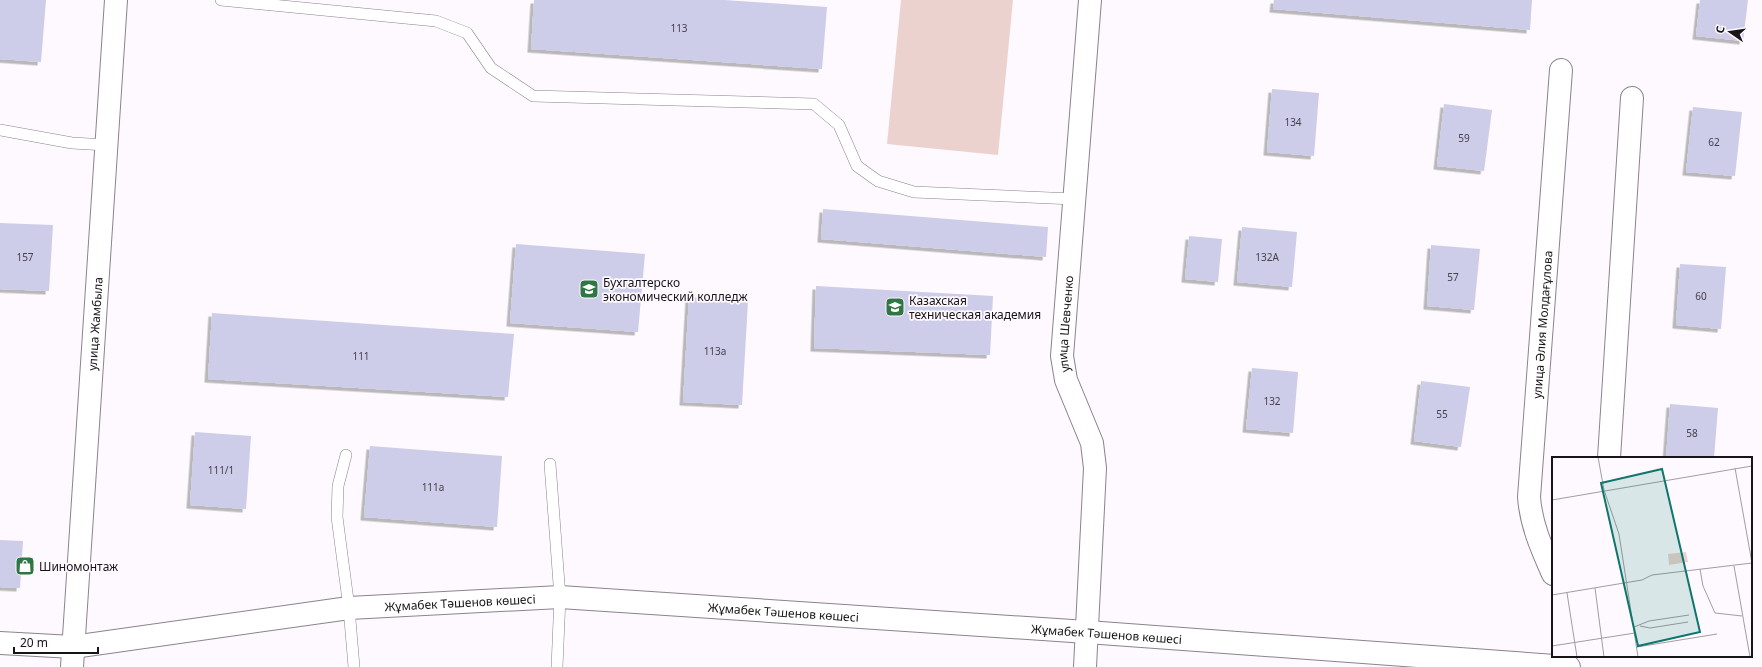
<svg xmlns="http://www.w3.org/2000/svg" width="1762" height="667" viewBox="0 0 1762 667" font-family="'Noto Sans',sans-serif">
<defs>
<filter id="shadow"><feDropShadow dx="-3.5" dy="3.5" stdDeviation="0" flood-color="#0004"/></filter>
</defs>
<rect width="100%" height="100%" fill="#fdf9fe"/>
<path fill="#ecd2ce" d="M901,0H1013L998,155L887,144Z"/>
<g fill="#cdcce9" filter="url(#shadow)">
<path d="M0,0H46L41,62L0,59Z"/>
<path d="M534,0H724L827,7L822,69L531,49Z"/>
<path d="M1274,0H1532L1530,30L1273,9Z"/>
<path d="M1700,0H1748L1743,41L1696,36Z"/>
<path d="M1272,89L1319,93L1314,156L1267,152Z"/>
<path d="M1444,104L1492,110L1484,171L1437,166Z"/>
<path d="M1693,107L1742,112L1735,176L1686,172Z"/>
<path d="M823,209L1048,227L1046,257L821,239Z"/>
<path d="M0,223L53,225L49,291L0,289Z"/>
<path d="M1242,227L1297,232L1292,287L1237,282Z"/>
<path d="M1189,236L1222,239L1218,282L1185,279Z"/>
<path d="M516,244L645,254L638,332L510,323Z"/>
<path d="M1431,245L1480,249L1474,310L1427,306Z"/>
<path d="M1680,264L1726,267L1721,329L1676,325Z"/>
<path d="M816,286L993,296L990,355L814,348Z"/>
<path d="M689,297L748,301L742,405L683,402Z"/>
<path d="M212,313L514,334L508,397L208,379Z"/>
<path d="M1252,368L1298,372L1293,433L1246,429Z"/>
<path d="M1421,381L1470,387L1461,447L1414,441Z"/>
<path d="M1670,404L1718,408L1714,458H1666Z"/>
<path d="M195,432L251,436L246,509L190,505Z"/>
<path d="M370,446L502,456L497,527L364,517Z"/>
<path d="M0,540L23,541L20,588L0,587Z"/>
</g>
<g fill="none" stroke-linecap="round" stroke-linejoin="round">
<g stroke="#8c828e" stroke-width="12">
<g id="lane">
<path d="M221,0L436,21L467,33L491,68L533,96L814,104L839,125L857,166L878,181L914,192L1074,199"/>
<path d="M0,130L72,143L107,145"/>
<path d="M346,455L338,486L337,517L349,608L354,667"/>
<path d="M550,464L560,597L557,667"/>
</g>
</g>
<g stroke="#8c828e" stroke-width="24">
<g id="street">
<path d="M1609,458L1632,98"/>
<path id="s1" d="M1553,574C1542,549 1531,525 1529,497L1561,70"/>
<path id="s2" d="M72,667L116,0"/>
<path id="s3" d="M1085,667L1095,468L1092,443L1066,380L1062,356L1090,0"/>
</g>
</g>
<g stroke="#8c828e" stroke-width="24">
<g id="secondary">
<path id="s4" d="M0,643L73,647L349,608L560,597L1087,632L1569,667"/>
</g>
</g>
<use href="#lane" stroke="#fff" stroke-width="11"/>
<use href="#street" stroke="#fff" stroke-width="22"/>
<use href="#secondary" stroke="#fff" stroke-width="22"/>
</g>
<defs>
<g id="university-square" transform="scale(1)"><rect x="-9" y="-9" width="18" height="18" rx="4" fill="#2e7643" stroke="#fdf9fe"/><path d="M0-5L7-2L0 1L-7-2ZM-4 1L0 2.5L4 1V4Q0 6-4 4Z" fill="#fff"/></g>
<g id="shop-square" transform="scale(1)"><rect x="-9" y="-9" width="18" height="18" rx="4" fill="#2e7643" stroke="#fdf9fe"/><path d="M-5-2.5h2.3a2.7 3.5 0 0 1 5.4 0H5L5.5 6h-11ZM-1.5-2.5h3a1.5 2.3 0 0 0-3 0Z" fill="#fff"/></g>
</defs>
<g fill-rule="evenodd">
<use href="#university-square" x="589" y="289"/>
<use href="#university-square" x="895" y="307"/>
<use href="#shop-square" x="25" y="566"/>
</g>
<g text-anchor="middle" dominant-baseline="central" stroke-width="3.5" stroke-linejoin="round" paint-order="stroke">
<g font-size="10" fill="#44414c">
<text x="679" y="28">113</text>
<text x="1293" y="122">134</text>
<text x="1464" y="138">59</text>
<text x="1714" y="142">62</text>
<text x="25" y="257">157</text>
<text x="1267" y="257">132А</text>
<text x="1453" y="277">57</text>
<text x="1701" y="296">60</text>
<text x="715" y="351">113а</text>
<text x="361" y="356">111</text>
<text x="1272" y="401">132</text>
<text x="1442" y="414">55</text>
<text x="1692" y="433">58</text>
<text x="221" y="470">111/1</text>
<text x="433" y="487">111а</text>
</g>
<g font-size="12" fill="#171317" stroke="#fdf9fe" text-anchor="start">
<text x="603" y="282">Бухгалтерско<tspan x="603" dy="14">экономический колледж</tspan></text>
<text x="909" y="300">Казахская<tspan x="909" dy="14">техническая академия</tspan></text>
<text x="39" y="566">Шиномонтаж</text>
</g>
<g font-size="12" fill="#171317" stroke="#fdf9fe">
<text stroke="none"><textPath href="#s2" startOffset="344">улица Жамбыла</textPath></text>
<text stroke="none"><textPath href="#s3" startOffset="349">улица Шевченко</textPath></text>
<text stroke="none"><textPath href="#s1" startOffset="254">улица Әлия Молдағұлова</textPath></text>
<text stroke="none"><textPath href="#s4" startOffset="463">Жұмабек Тәшенов көшесі</textPath></text>
<text stroke="none"><textPath href="#s4" startOffset="787">Жұмабек Тәшенов көшесі</textPath></text>
<text stroke="none"><textPath href="#s4" startOffset="1111">Жұмабек Тәшенов көшесі</textPath></text>
</g>
</g>
<g transform="translate(1552 457)">
<rect width="200" height="200" fill="#fdf9fe"/>
<path d="M134,95L136,105L117,108L116,97Z" fill="#ecd2ce"/>
<path fill="none" stroke="#a19da2" stroke-width="1" d="M46,0L52,33L67,77L86,200M183,11L200,106M0,43L200,9M182,109L198,200M148,112L151,129L163,156L190,159M43,131L52,200M15,136L25,200M0,138L90,123L100,118L200,106M88,169L98,171L136,165M82,170L97,164L137,158M0,189L83,176M85,190L165,177"/>
<path fill="#0f766e" fill-opacity="0.15" stroke="#0f766e" stroke-width="2" d="M110,12L148,175L86,189L49,26Z"/>
<rect width="200" height="200" fill="none" stroke="#171317" stroke-width="2"/>
</g>
<g transform="translate(1730 32) rotate(283)" stroke="#fdf9fe" stroke-width="3" paint-order="stroke">
<path d="M0-3L7 15L0 10L-7 15Z" fill="#171317"/>
<text y="-6" font-size="11" font-weight="bold" text-anchor="middle" fill="#171317">С</text>
</g>
<path d="M14 647v6h84v-6" fill="none" stroke="#171317" stroke-width="2"/>
<text x="20" y="647" font-size="12" fill="#171317" stroke="#fdf9fe" stroke-width="3" paint-order="stroke">20 m</text>
</svg>
